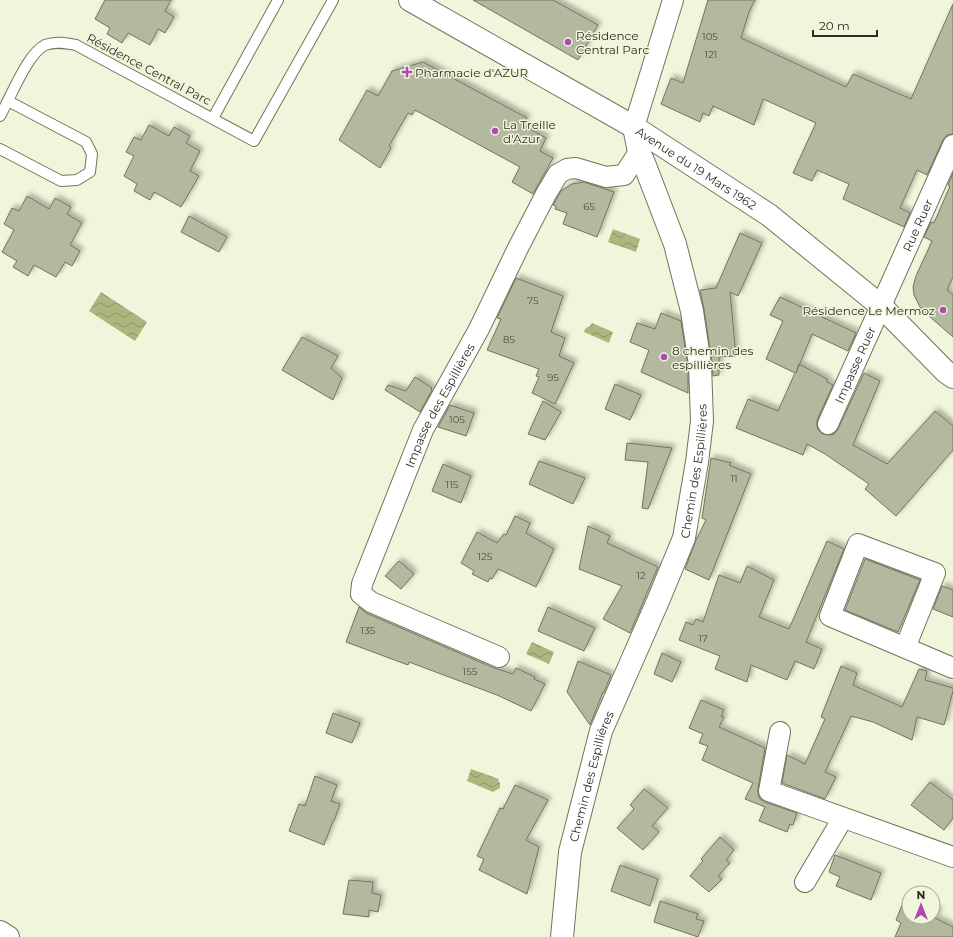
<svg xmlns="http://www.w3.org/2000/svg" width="953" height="937" viewBox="0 0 953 937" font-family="Montserrat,sans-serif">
<defs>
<pattern id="water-waves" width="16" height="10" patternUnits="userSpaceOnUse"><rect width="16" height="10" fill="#acb67f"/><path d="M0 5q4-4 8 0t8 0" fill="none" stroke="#8c9468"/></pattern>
<filter id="shadow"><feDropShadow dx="3.5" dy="-3.5" stdDeviation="2" flood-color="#0004"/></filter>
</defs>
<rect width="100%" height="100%" fill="#f0f6db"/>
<g fill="url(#water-waves)">
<path d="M613,229L640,239L636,252L608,242Z"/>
<path d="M101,292L147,322L135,341L89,311Z"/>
<path d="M592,323L613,332L609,343L584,332L585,329L590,326Z"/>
<path d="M532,642L554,652L549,664L526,654Z"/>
<path d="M471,769L499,779L498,781L500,783V788L493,792L467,781Z"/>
</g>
<g fill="#b3b89e" stroke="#70755d" filter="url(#shadow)">
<path d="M105,0H171L165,11L174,17L165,33L158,29L150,45L128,33L122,43L107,34L110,28L95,19Z"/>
<path d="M473,0H553L598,25L578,60Z"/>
<path d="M708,0H755L749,12L741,38L846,87L853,74L911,99L953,4V134L947,135L943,140L927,175L917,170L900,208L910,213L904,227L843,199L849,184L817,170L812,181L793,173L816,123L763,99L754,125L713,106L709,116L703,113L700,122L661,104L671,78L683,83Z"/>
<path d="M423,62L527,118L523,125L546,138L540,151L553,158L533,194L512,182L520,167L415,110L412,115L408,113L389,146L391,148L380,168L339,140L367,90L378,96L392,71Z"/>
<path d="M149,125L169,136L174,127L190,136L186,143L200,151L190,171L199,176L181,207L154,192L150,200L134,191L137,184L124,176L134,156L126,152L134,137L141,140Z"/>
<path d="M953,173V277L947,290L953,295V337L921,309L914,295L913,287L916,276L932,241L924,237L931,222L934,223L950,186L948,185Z"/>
<path d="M584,182L614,192L597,237L563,224L567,213L555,209L556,206L553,205L561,191L572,184Z"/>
<path d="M27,196L49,209L55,198L71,207L67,214L82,223L70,245L80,251L72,266L65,262L56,277L34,265L28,276L13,267L17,261L2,252L14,230L4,224L12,208L19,211Z"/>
<path d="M189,216L227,237L219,252L181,232Z"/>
<path d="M740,233L762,243L738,296L730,292L736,356L719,357V375L713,376L712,363L704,309L700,290L716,288Z"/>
<path d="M516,278L563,296L551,332L565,338L559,356L574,363L555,404L532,393L539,377L536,376L539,369L487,350L501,319L497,318Z"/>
<path d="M780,297L856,333L848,351L812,334L796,373L799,364L827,379V382L833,385L817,420V426L818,430L823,434L830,435L834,434L838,429L864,373L880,381L853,445L887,464L935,411L953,426V450L896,516L865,489L869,484L825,454L807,444L803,455L736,428L748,399L778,411L795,373L766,359L783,321L770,315Z"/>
<path d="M661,313L681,321L688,366V393L641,372L649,350L630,342L637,323L655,329Z"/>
<path d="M302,337L338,356L331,368L342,378L333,400L282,370Z"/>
<path d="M415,377L432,388L431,389L432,390L420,412L385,390L388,385L406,391Z"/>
<path d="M615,384L641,395L630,420L605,409Z"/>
<path d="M543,401L561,412L545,440L528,434Z"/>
<path d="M450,405L474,413L466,436L438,427Z"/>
<path d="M627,443L672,448L648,509L642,508L648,462L625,460Z"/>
<path d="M711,458L731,463L729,465L751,474L709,580L685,569L696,540L706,520L702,518Z"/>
<path d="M539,461L585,478L573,504L529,484Z"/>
<path d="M443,464L471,476L461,503L432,491Z"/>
<path d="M515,516L530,523L526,533L554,549L536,587L498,569L492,579L490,578L488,582L472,574L474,571L461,563L477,532L497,543L504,534L506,535Z"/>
<path d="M588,526L610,536L607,543L658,567L630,633L603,619L622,586L579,569Z"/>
<path d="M827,541L844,549L806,642L822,649L814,669L795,661L787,680L751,665L747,682L715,669L720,656L679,640L686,622L693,625L696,619L703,622L719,575L740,583L747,566L774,580L759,617L789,629Z"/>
<path d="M865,559L920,580L898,632L845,610Z"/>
<path d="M399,561L414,574L401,589L385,576Z"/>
<path d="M942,586L953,590V617L933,609Z"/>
<path d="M359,607L366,613L494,668L513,674L516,668L535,677L534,679L545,684L531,711L497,695L409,662L408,665L346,642Z"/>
<path d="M548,607L595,628L584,651L538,631Z"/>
<path d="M662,653L681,662L672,682L654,674Z"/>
<path d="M578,661L611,675L604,692H603L590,725L567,692Z"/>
<path d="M841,666L857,673L853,685L902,707L919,669L927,671L925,680L953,688V691L944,725L917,717L912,740L873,722L851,716L825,772L836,777L825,799L782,783L787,755L805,764L825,719L821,717Z"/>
<path d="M701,700L724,710L721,716L724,717L719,727L765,748L758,789V794L760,799L765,802L797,813L793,825L790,824L787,832L759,821L765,807L745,799L753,783L702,760L708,746L699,743L703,734L689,728Z"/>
<path d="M333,713L360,723L352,743L326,733Z"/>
<path d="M315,776L337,785L331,801L340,804L334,821H333L324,845L289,831L299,804L305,806Z"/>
<path d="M930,782L953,800V818L944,830L911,805Z"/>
<path d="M515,785L548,800L526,840L539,847L527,894L479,870L484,859L477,856L500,808L503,809Z"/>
<path d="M644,789L668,808L652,826L659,832L643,850L617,828L634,809L630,805Z"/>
<path d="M720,837L734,850L726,860L730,863L718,876L722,879L709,892L690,876L703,861L701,859Z"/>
<path d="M835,855L881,873L871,900L836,886L840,877L829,872Z"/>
<path d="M620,865L658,879L650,906L611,891Z"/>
<path d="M349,880L373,882L372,893L381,895L378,912L369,910V917L343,914Z"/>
<path d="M905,898L909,900V917H933V909L939,911L935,918L953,927V937H895L901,923L896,920Z"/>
<path d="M660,901L698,914L696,919L704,921L698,937L654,922Z"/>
</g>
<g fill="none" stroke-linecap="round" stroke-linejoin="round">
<g stroke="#70745c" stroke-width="12">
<g id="service">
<path d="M0,116C11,97 27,54 45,45C55,41 66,43 76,45L254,141L333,0"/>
<path d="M213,118L278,0"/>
<path d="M0,149L61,181L77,180L90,172L92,154L86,142L8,101"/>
</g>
</g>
<g stroke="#70745c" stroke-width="22">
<g id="minor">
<path d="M634,127L673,0"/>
<path id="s1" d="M828,424L953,145"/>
<path d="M905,648L935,573L858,544L830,616L953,668"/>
<path id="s2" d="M499,657L371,602L361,594L362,584L423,430L479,329L518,248L546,194L558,174L567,169L576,168L606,177L624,175L639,152"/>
<path d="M780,732L769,791L953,857"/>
<path d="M805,882L843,818"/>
</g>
</g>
<g stroke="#70745c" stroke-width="24">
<g id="tertiary">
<path id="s3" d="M562,937L570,852L601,731L658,601L684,538L697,462L702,421L700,365L692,311L675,244L644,163L639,152L634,127"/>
</g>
</g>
<g stroke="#70745c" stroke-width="24">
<g id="secondary">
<path id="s4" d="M410,0L634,127L769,215L881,306L946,372L953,377"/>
</g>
</g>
<g stroke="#70745c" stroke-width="24">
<path id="motorway" d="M0,932L8,937"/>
</g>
<use href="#service" stroke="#fff" stroke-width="10"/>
<use href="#minor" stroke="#fff" stroke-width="20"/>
<use href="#tertiary" stroke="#fff" stroke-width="22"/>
<use href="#secondary" stroke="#fff" stroke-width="22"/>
<use href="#motorway" stroke="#fff" stroke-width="22"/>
</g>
<g fill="#ad49af" stroke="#f0f6db" stroke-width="1.5">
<circle cx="568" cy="42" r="4"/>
<path d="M405 66h4v4h4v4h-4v4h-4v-4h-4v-4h4z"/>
<circle cx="495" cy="131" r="4"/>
<circle cx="943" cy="310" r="4"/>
<circle cx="664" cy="357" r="4"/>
</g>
<g text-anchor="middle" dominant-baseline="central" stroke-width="3" stroke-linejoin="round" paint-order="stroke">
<g font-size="10" fill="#4e5042">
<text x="710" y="36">105</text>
<text x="711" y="54">121</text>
<text x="589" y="206">65</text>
<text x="533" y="300">75</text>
<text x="509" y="339">85</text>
<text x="553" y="377">95</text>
<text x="457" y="419">105</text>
<text x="734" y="478">11</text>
<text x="452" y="484">115</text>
<text x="485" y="556">125</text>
<text x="641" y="575">12</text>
<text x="368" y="630">135</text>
<text x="703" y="638">17</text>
<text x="470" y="671">155</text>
</g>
<g font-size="12" fill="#2c2e24" stroke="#f0f6db" text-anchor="start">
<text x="576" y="35">Résidence<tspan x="576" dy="14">Central Parc</tspan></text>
<text x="415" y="72">Pharmacie d'AZUR</text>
<text x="503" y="124">La Treille<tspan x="503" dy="14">d'Azur</tspan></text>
<text x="935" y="310" text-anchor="end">Résidence Le Mermoz</text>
<text x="672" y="350">8 chemin des<tspan x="672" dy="14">espillières</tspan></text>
</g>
<g font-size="12" fill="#2c2e24" stroke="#f0f6db">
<text transform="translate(149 69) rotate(28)">Résidence Central Parc</text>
<text stroke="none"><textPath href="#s4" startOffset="332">Avenue du 19 Mars 1962</textPath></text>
<text stroke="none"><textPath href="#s1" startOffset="218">Rue Ruer</textPath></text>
<text stroke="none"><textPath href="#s1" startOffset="65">Impasse Ruer</textPath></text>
<text stroke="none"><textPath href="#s2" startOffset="357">Impasse des Espillières</textPath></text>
<text stroke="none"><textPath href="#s3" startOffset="488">Chemin des Espillières</textPath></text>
<text stroke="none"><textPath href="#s3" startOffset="164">Chemin des Espillières</textPath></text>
</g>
</g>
<g transform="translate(921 905)"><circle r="19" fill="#f0f6db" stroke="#a2a692"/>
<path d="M0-3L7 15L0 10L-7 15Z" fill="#ad49af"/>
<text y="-6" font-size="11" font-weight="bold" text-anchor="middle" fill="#2c2e24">N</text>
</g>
<path d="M813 30v6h64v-6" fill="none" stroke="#2c2e24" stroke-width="2"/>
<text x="819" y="30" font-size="12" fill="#2c2e24" stroke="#f0f6db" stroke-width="3" paint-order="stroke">20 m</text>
</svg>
